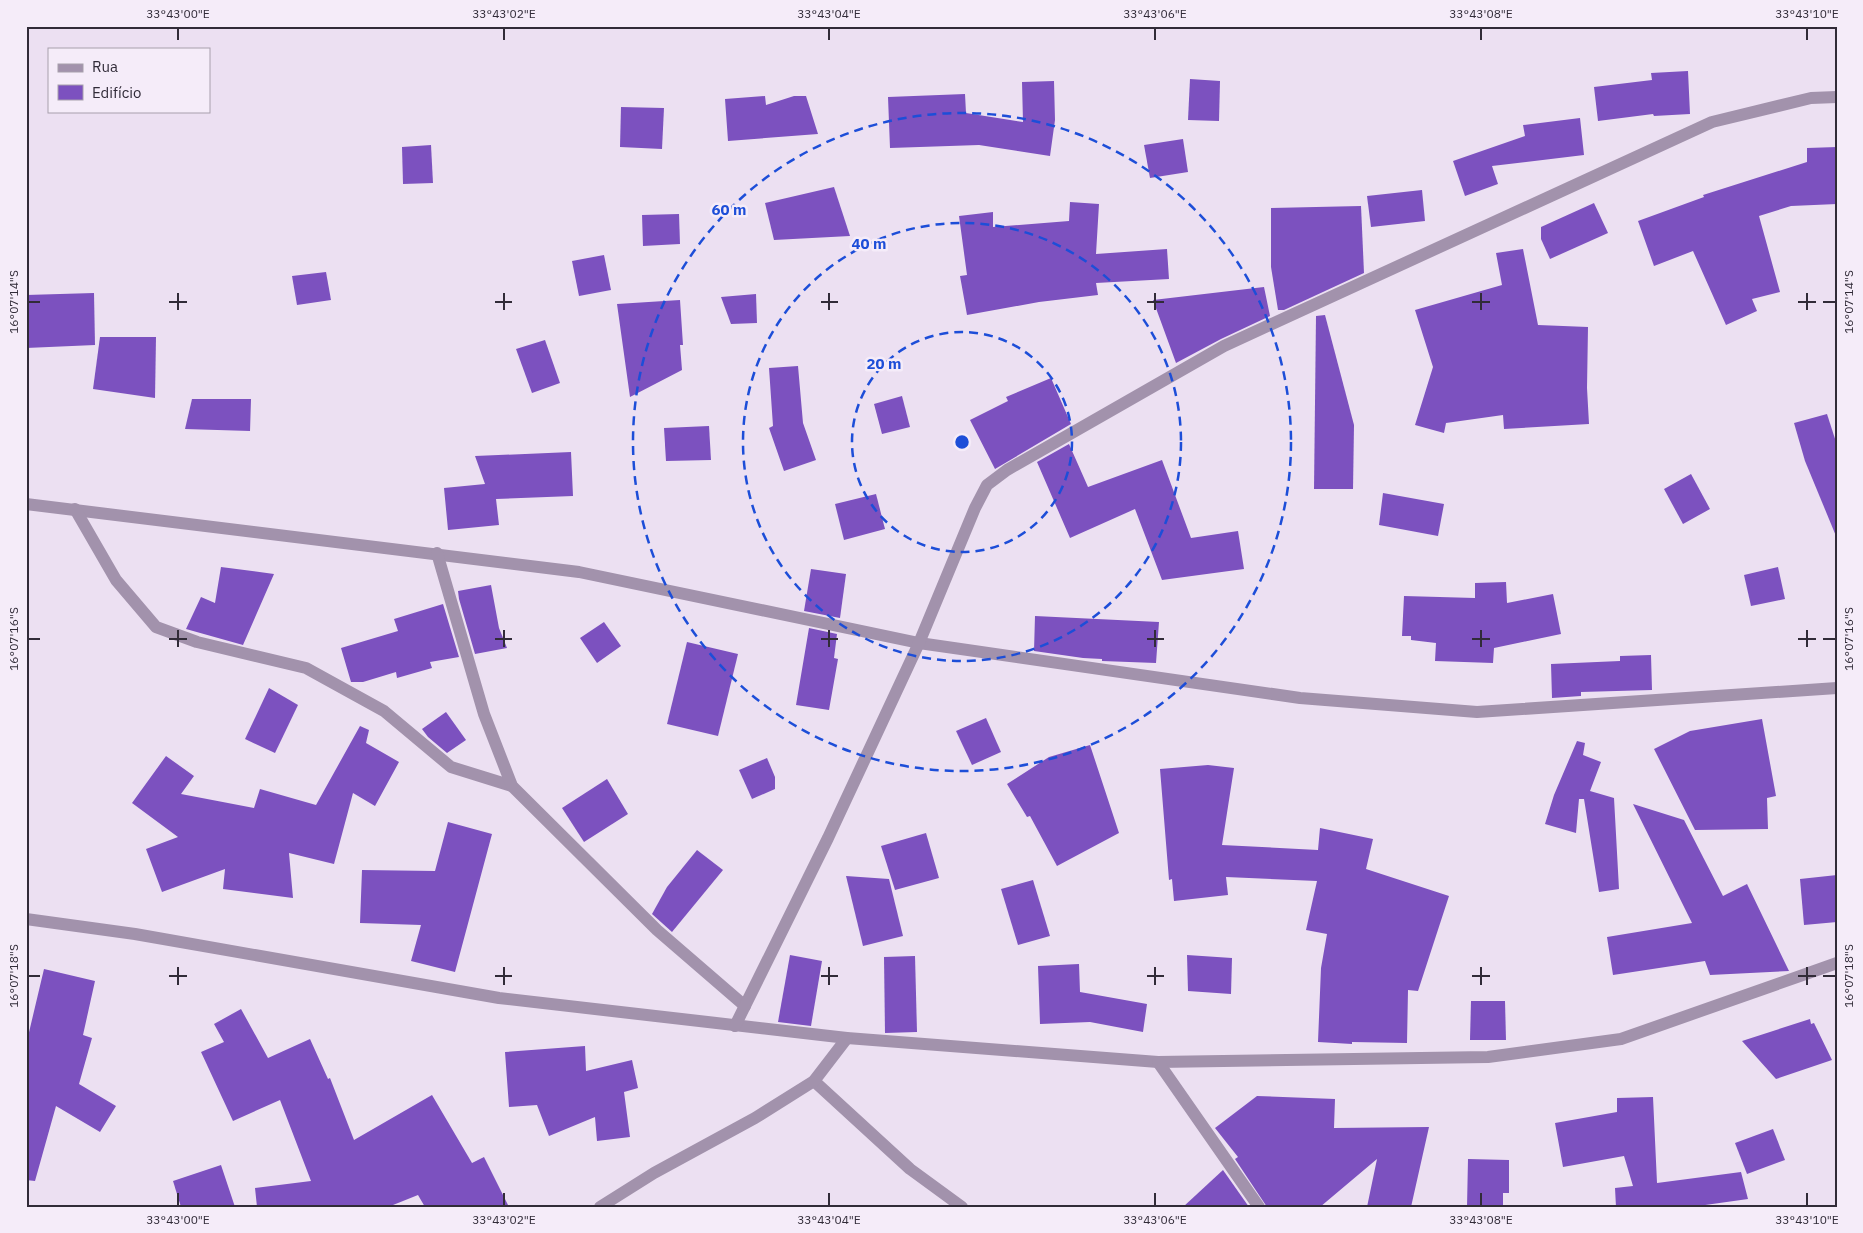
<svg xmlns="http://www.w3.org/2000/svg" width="1863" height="1233" viewBox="0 0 1863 1233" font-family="'IBM Plex Sans',sans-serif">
<rect width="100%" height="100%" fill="#ece0f2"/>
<g fill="#7c51bf">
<path d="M1688,71L1690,114L1654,116L1653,114L1598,121L1594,87L1652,80L1651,73Z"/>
<path d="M1190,79L1220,81L1219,121L1188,120Z"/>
<path d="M1054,81L1055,120L1050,156L979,145L890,148L888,97L965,94L966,113L1023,122L1022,82Z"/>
<path d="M765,96L766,105L794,96H806L818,134L728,141L725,99Z"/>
<path d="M621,107L664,108L662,149L620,147Z"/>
<path d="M1580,118L1584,155L1492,166L1498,184L1465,196L1453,161L1525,136L1523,125Z"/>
<path d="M1183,139L1188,172L1150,178L1144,145Z"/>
<path d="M431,145L433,183L403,184L402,147Z"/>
<path d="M1837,147V204L1791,206L1759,216L1780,292L1752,299L1757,311L1726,325L1693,251L1654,266L1638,221L1704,197L1703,195L1807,162V148Z"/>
<path d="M834,187L850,236L774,240L765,203Z"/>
<path d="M1422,190L1425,221L1371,227L1367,196Z"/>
<path d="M1070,202L1099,204L1096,254L1167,249L1169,279L1096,283L1098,295L1039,302L967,315L960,276L967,275L959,216L993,212V227L1069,221Z"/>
<path d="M1594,203L1608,233L1550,259L1541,239V227Z"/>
<path d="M1361,206L1364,273L1284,310H1278L1271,267V208Z"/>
<path d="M679,214L680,244L643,246L642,215Z"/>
<path d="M1523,249L1538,325L1588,327L1587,388L1589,424L1504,429L1503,415L1446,423L1444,433L1415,425L1433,367L1415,310L1502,285L1496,253Z"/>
<path d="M604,255L611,290L579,296L572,261Z"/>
<path d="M326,272L331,300L297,305L292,276Z"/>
<path d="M1264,287L1270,316L1221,339L1176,363L1153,300Z"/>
<path d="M94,293L95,345L26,348V295Z"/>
<path d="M756,294L757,323L731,324L721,297Z"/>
<path d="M680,300L683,345H680L682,370L630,397L617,304Z"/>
<path d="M1325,315L1354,425L1353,489H1314L1316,316Z"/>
<path d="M100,337H156L155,398L93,389Z"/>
<path d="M545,340L560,383L532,393L516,349Z"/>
<path d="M798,366L803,423L816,460L784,471L769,428L773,426L769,368Z"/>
<path d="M1051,378L1071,424L995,469L970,420L1008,401L1006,397Z"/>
<path d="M902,396L910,427L882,434L874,404Z"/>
<path d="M192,399H251L250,431L185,429Z"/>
<path d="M1827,414L1837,445L1836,536L1805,461L1794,423Z"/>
<path d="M709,426L711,460L666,461L664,428Z"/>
<path d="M1069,444L1088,487L1162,460L1191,538L1238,531L1244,569L1162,580L1135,509L1070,538L1037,462Z"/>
<path d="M571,452L573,496L496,499L499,525L448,530L444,488L485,484L475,456Z"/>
<path d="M1691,474L1710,509L1683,524L1664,489Z"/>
<path d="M1383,493L1444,504L1438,536L1379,525Z"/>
<path d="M876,494L885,529L844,540L835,504Z"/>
<path d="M221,567L274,574L243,645L186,629L201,597L215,603Z"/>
<path d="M1778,567L1785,599L1751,606L1744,575Z"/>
<path d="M811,569L846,574L840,618L804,611Z"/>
<path d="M1506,582L1507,603L1553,594L1561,634L1494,648L1493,663L1435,661L1436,643L1411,640V636H1402L1404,596L1475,598V583Z"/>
<path d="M491,585L499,628L507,648L475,654L459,599L458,591Z"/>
<path d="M443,604L459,657L430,662L432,668L397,678L396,672L363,682H351L341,648L398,631L394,619Z"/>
<path d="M1035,616L1159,622L1156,663L1102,661V659L1083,658L1034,651Z"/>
<path d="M604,622L621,646L597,663L580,638Z"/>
<path d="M809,628L837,634L834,658L838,659L829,710L796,705Z"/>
<path d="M687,642L738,654L718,736L667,724Z"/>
<path d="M1651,655L1652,690L1581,692V696L1552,698L1551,664L1620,661V656Z"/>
<path d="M269,688L298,705L275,753L245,739Z"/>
<path d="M446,712L466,740L447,753L428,737L422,729Z"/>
<path d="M986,718L1001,752L972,765L956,731Z"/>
<path d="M1762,719L1776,796L1767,798L1768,829L1695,830L1654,749L1690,731Z"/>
<path d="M360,726L369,730L366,743L399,762L375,806L353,793L334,864L289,853L293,898L223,889L225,869L162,892L146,849L178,837L132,803L166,756L194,776L181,794L254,808L260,789L316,805Z"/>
<path d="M1577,741L1585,743L1583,755L1601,762L1590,791L1614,798L1619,889L1599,892L1584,799H1579L1576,833L1545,824L1554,795Z"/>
<path d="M1090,745L1119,833L1057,866L1030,816L1027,817L1007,784L1049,757Z"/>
<path d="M767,758L775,777V789L752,799L739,770Z"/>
<path d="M1208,765L1234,768L1222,845L1318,850L1320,828L1373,839L1366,869L1449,896L1418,991L1408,990L1407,1043L1352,1042V1044L1318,1042L1321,968L1327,934L1306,930L1317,881L1226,877L1228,895L1174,901L1172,879L1169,880L1160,769Z"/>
<path d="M607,779L628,814L584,842L562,808Z"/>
<path d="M1633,804L1684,820L1723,896L1747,884L1789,971L1710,975L1705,961L1613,975L1607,937L1692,923Z"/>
<path d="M448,822L492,834L455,972L411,961L421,925L360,923L362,870L435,871Z"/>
<path d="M926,833L939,878L895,890L881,846Z"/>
<path d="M697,850L723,870L672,932L652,914L667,887Z"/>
<path d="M1837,875V922L1804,925L1800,879Z"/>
<path d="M846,876L889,879L903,936L863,946Z"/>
<path d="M1033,880L1050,936L1018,945L1001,889Z"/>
<path d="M790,955L822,961L811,1026L778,1022Z"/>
<path d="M1187,955L1232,958L1231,994L1188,991Z"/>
<path d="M915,956L917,1032L885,1033L884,957Z"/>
<path d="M1079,964L1080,992L1147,1004L1143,1032L1090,1022L1040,1024L1038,966Z"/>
<path d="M44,969L95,981L83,1035L92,1038L79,1084L116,1106L100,1132L56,1106L35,1181L26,1180V1045Z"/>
<path d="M1471,1001H1505L1506,1040H1470Z"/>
<path d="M241,1009L268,1058L310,1039L328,1079L330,1078L354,1140L432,1095L472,1163L484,1157L509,1207H425L418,1195L388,1207H257L255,1188L311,1181L280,1100L233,1121L201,1052L224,1042L214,1024Z"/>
<path d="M1810,1019L1811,1024L1814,1023L1832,1060L1776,1079L1742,1041Z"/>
<path d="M585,1046L586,1071L632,1060L638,1088L624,1092L630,1137L597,1141L595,1117L549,1136L537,1105L509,1107L505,1052Z"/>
<path d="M1257,1096L1335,1099L1334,1128L1429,1127L1411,1207H1367L1377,1159L1320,1207H1267L1235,1159L1238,1157L1215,1128Z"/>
<path d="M1653,1097L1657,1183L1741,1172L1748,1199L1691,1207H1616L1615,1188L1633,1186L1624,1156L1563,1167L1555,1123L1617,1112V1098Z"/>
<path d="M1773,1129L1785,1160L1747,1174L1735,1143Z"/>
<path d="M1468,1159L1509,1160V1193H1503V1207H1467Z"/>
<path d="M221,1165L235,1207H181L173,1181Z"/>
<path d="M1223,1170L1249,1207H1183Z"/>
</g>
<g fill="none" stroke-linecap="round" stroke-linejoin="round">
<g stroke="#a292ac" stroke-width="12">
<path d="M26,504L579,572L919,643L1300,698L1477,712L1837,688"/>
<path d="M75,509L116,580L156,627L197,642L306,668L384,711L451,767L512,786"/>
<path d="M437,553L484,714L512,786L657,930L745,1006"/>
<path d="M26,919L135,934L499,998L847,1038L1158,1062L1488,1057L1621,1039L1837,963"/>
<path d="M735,1026L828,838L919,643L975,508L987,485L1007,470L1224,346L1712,122L1811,98L1837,97"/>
<path d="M1158,1062L1259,1207"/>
<path d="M814,1081L910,1169L962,1207"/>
<path d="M600,1207L654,1173L755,1118L814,1081L847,1038"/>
</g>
</g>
<path fill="none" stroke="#312b38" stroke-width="2" d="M178,28V40M504,28V40M829,28V40M1155,28V40M1481,28V40M1807,28V40M178,293V310M504,293V310M829,293V310M1155,293V310M1481,293V310M1807,293V310M28,302H40M169,302H187M495,302H512M821,302H838M1147,302H1164M1472,302H1490M1798,302H1816M1823,302H1836M178,630V647M504,630V647M829,630V647M1155,630V647M1481,630V647M1807,630V647M28,639H40M169,639H187M495,639H512M821,639H838M1147,639H1164M1472,639H1490M1798,639H1816M1823,639H1836M178,967V985M504,967V985M829,967V985M1155,967V985M1481,967V985M1807,967V985M28,976H40M169,976H187M495,976H512M821,976H838M1147,976H1164M1472,976H1490M1798,976H1816M1823,976H1836M178,1193V1206M504,1193V1206M829,1193V1206M1155,1193V1206M1481,1193V1206M1807,1193V1206"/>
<g fill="none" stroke="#1d4ed8" stroke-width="2.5" stroke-dasharray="9 6">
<circle cx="962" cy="442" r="110"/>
<circle cx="962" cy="442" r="219"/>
<circle cx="962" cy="442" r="329"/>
</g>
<circle cx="962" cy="442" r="8" fill="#1d4ed8" stroke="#f5ecf9" stroke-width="2.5"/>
<g font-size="15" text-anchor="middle" font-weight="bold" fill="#1d4ed8" stroke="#f5ecf9" stroke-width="5" stroke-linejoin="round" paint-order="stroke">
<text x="729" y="215">60 m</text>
<text x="869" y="249">40 m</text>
<text x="884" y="369">20 m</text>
</g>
<rect width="1863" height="1233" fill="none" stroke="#f5ecf9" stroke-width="55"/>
<rect x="48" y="48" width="162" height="65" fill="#f5ecf9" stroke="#a79fac"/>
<rect x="58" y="64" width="25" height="8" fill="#a292ac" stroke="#a79fac"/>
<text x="92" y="72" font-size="15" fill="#312b38">Rua</text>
<rect x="58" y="85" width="25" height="15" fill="#7c51bf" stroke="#a79fac"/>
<text x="92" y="98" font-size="15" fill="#312b38">Edifício</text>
<rect x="28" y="28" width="1808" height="1178" fill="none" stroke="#312b38" stroke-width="2"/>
<g font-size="12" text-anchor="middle" fill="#312b38">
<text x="178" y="18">33°43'00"E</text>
<text x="504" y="18">33°43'02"E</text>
<text x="829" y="18">33°43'04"E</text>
<text x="1155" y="18">33°43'06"E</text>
<text x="1481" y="18">33°43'08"E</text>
<text x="1807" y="18">33°43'10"E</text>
<text transform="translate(14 302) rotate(-90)" y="4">16°07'14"S</text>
<text transform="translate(1849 302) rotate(-90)" y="4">16°07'14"S</text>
<text transform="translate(14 639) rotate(-90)" y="4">16°07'16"S</text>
<text transform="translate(1849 639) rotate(-90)" y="4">16°07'16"S</text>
<text transform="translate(14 976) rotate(-90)" y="4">16°07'18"S</text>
<text transform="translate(1849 976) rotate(-90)" y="4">16°07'18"S</text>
<text x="178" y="1224">33°43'00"E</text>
<text x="504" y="1224">33°43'02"E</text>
<text x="829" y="1224">33°43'04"E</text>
<text x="1155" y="1224">33°43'06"E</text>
<text x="1481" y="1224">33°43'08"E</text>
<text x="1807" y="1224">33°43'10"E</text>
</g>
</svg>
